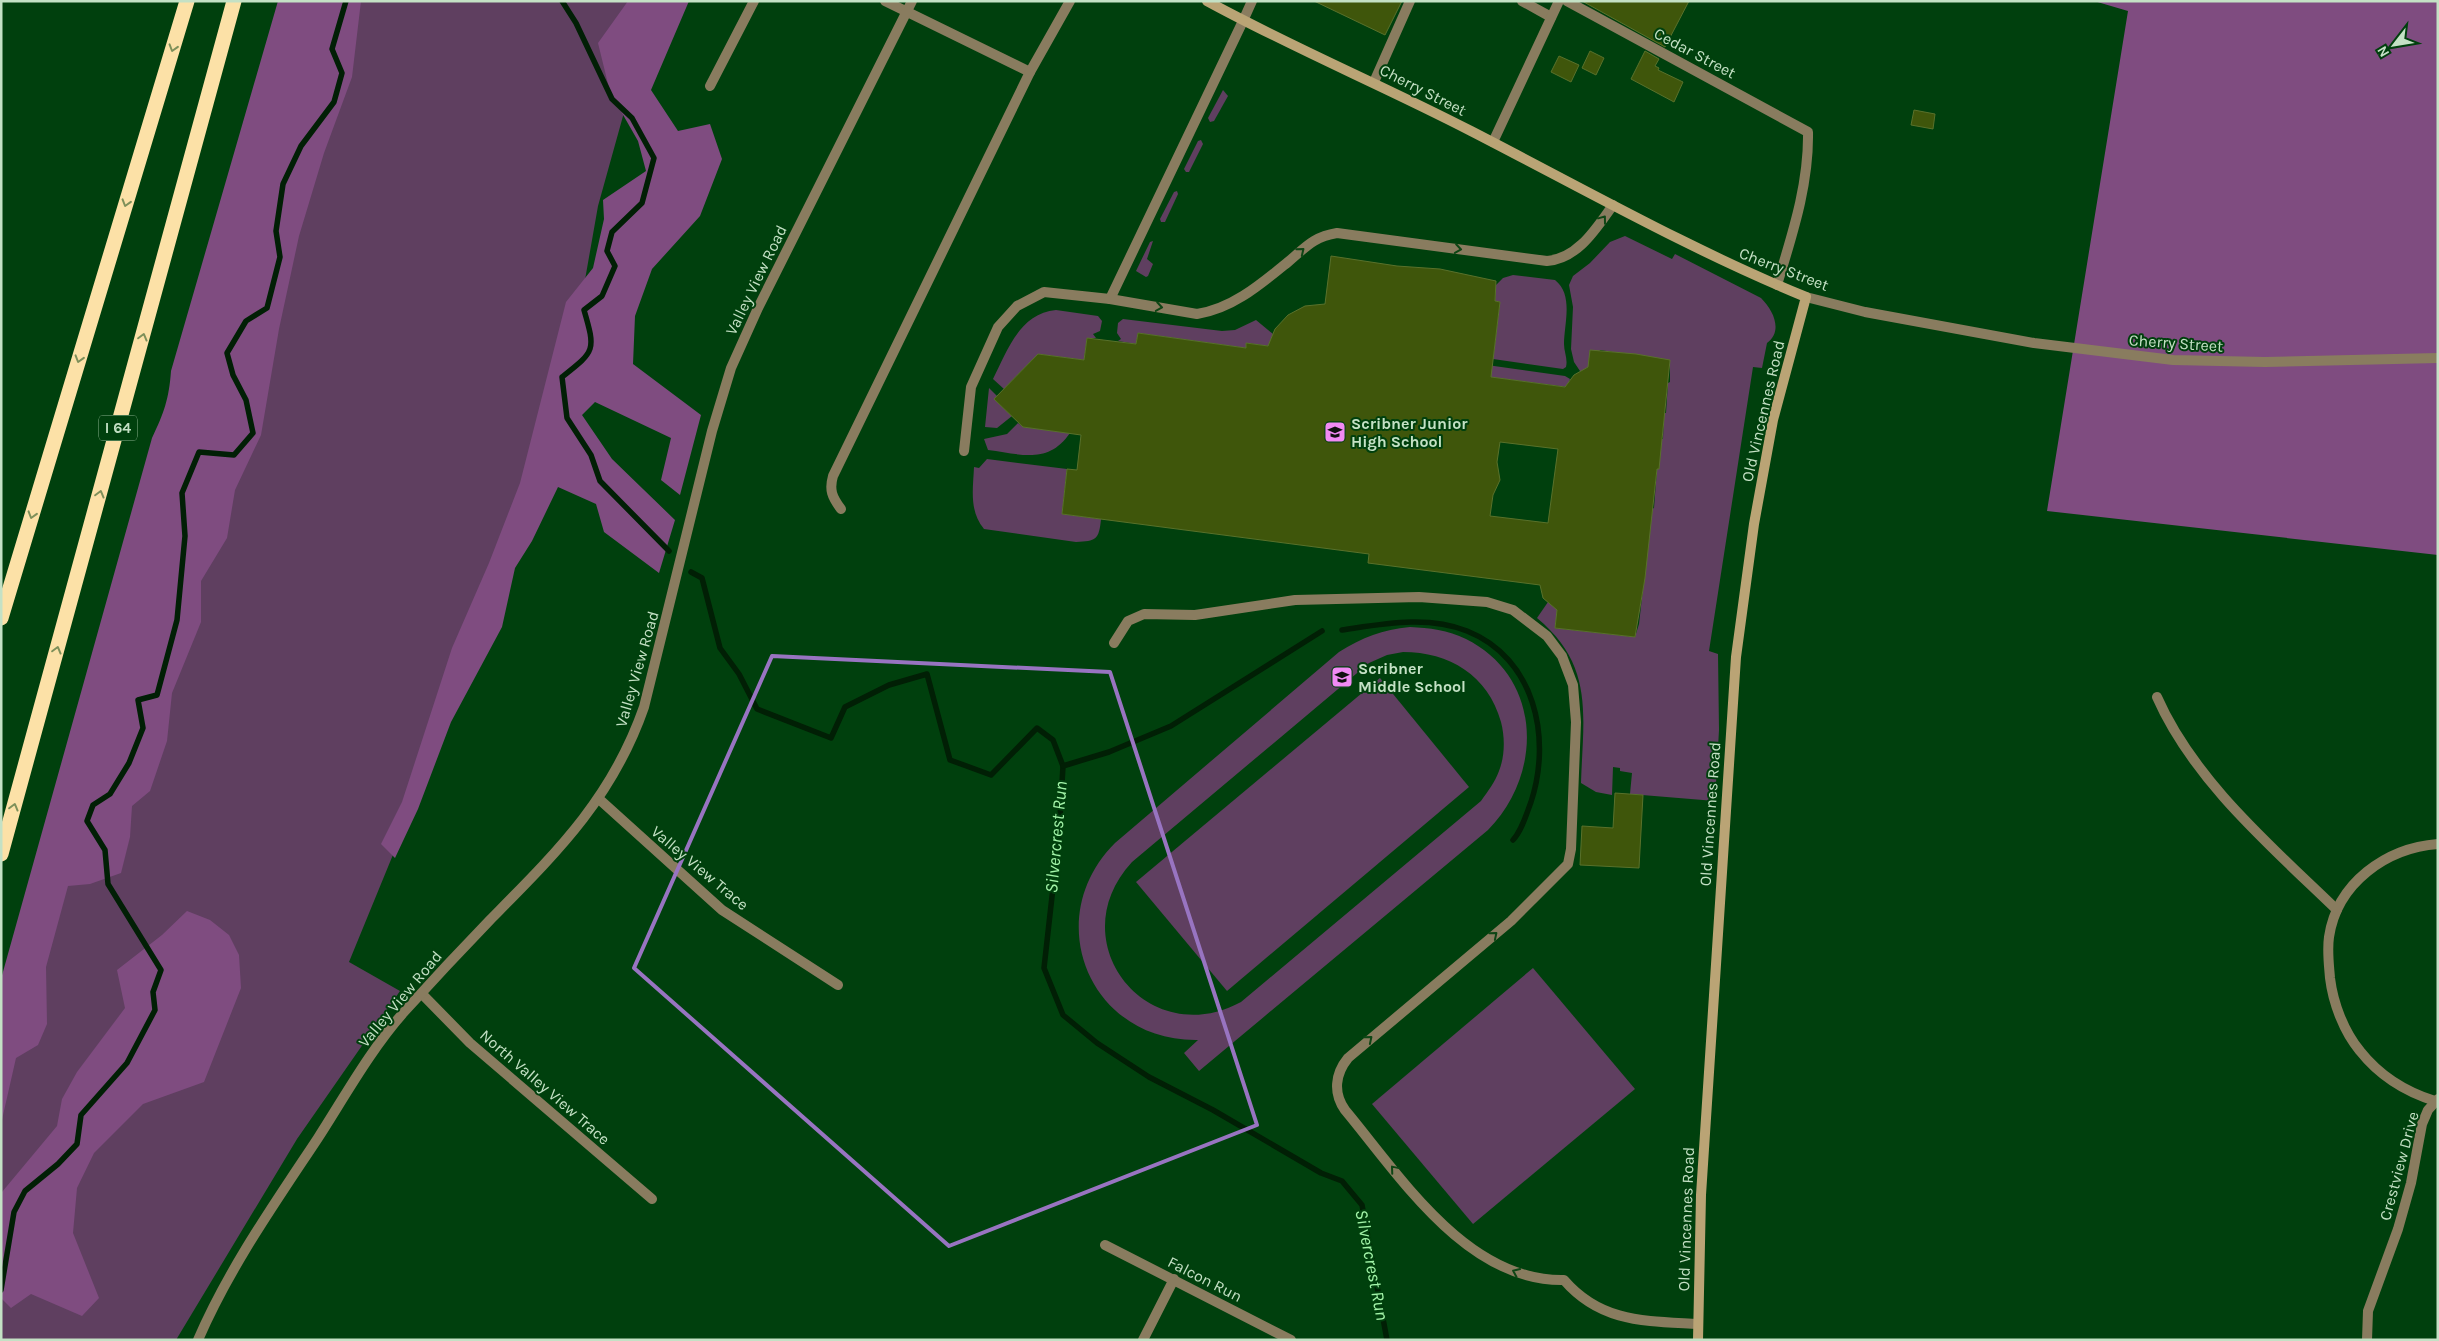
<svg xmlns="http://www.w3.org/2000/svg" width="2439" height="1341" viewBox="0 0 2439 1341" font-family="Karla,sans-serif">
<rect width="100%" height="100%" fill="#00400d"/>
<g fill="#5f3f60" fill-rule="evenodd">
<path d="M300,1H655L598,206L552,467L349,962L400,991L297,1139L176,1340H1V1038Z"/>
<path d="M1223,90L1228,96L1214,121L1210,122L1208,118Z"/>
<path d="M1201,140L1203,144L1189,172H1186L1184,169L1198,141Z"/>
<path d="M1177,191L1178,194L1165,222H1161L1160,219L1174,192Z"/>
<path d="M1625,236L1672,259L1675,254L1761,298C1774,311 1783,331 1767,343L1762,368L1753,367L1709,651L1718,654L1719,730L1715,801L1630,794L1632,773L1620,771V768L1613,767L1612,795L1596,792L1581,783C1583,716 1595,666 1537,618L1548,602L1558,607L1555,628L1635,637L1639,624L1652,509L1654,508L1657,469H1659L1660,439H1663L1664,413H1666L1668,383L1670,382V361L1600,350L1588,371H1580L1574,362L1571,349L1573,307L1569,285L1573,276L1590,263L1610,242Z"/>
<path d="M1153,241L1147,259L1153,264L1148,276L1146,277L1136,271L1150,242Z"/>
<path d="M1513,275L1555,280C1574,295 1564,324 1564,344C1564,352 1568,359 1566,367L1563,369L1493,359L1500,302L1495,301L1496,285L1503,278Z"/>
<path d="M1056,310L1098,316L1102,321L1100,331L1093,334L1096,338H1087L1084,360L1038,354L1004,389L993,379C1007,351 1020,313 1056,310Z"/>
<path d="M1123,319L1222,331L1235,330L1256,320L1273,334L1271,340L1291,349L1247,343L1246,348L1138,333L1136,344L1118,341L1121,339L1117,333L1118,323Z"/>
<path d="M1487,365L1565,376L1570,379L1567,387L1482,376Z"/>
<path d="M989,388L997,396L994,399L1012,416L997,428L985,427Z"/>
<path d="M1018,423L1023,427L1070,433C1048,465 1021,454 988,450L984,439L1007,434Z"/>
<path d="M987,459L1067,469L1062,514L1101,519C1099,540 1096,541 1076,542L984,529C969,511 973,489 974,467L979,468Z"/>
<path d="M1410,627C1429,628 1448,630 1466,639C1542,677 1544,773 1488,830L1199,1071L1184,1053L1198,1040C1090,1042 1039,919 1115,843L1339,652C1363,637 1382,630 1410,627ZM1403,652C1449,652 1488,675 1501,722C1505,737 1505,756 1499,771C1495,782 1488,791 1481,801L1241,1002C1147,1053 1059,941 1132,862L1369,663L1387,655Z"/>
<path d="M1380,678L1469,787L1227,991L1136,882Z"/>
<path d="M1533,968L1635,1089L1473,1224L1372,1104Z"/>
</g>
<g fill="#7f4c80">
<path d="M278,1H361L352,77L324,153L299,236L279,329L261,435L235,490L227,538L201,581V622L172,693L167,741L150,791L132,806L130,837L121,873L90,884L68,886L46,967L47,1024L38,1045L16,1058L1,1124V979L152,438C164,413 169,399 171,371Z"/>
<path d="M628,1H689L651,90L678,131L710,124L722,159L700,216L652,269L635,316L633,364L701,415L680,495L661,480L671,438L595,402L582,415L612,459L675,520L659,573L604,532L596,504L558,487L532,541L515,568L502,627L451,722L418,809L395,858L381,844L402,802L452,648L489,563L520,483L566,302L593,268L604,219L603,200L646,171L638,141L610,92L598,43Z"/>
<path d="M2094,1H2438V555L2047,511L2128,11Z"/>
<path d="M187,911L210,920L229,935L239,955L241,988L204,1082L143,1104L94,1153L77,1188L73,1233L99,1298L82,1316L31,1294L11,1308L1,1298L2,1192L57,1126L62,1099L77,1072L125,1008L117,970L162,935Z"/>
</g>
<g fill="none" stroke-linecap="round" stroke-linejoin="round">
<g stroke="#011f05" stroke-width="5.5">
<path d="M562,1L576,23L612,99L632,118L654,158L642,203L612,232L607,251L615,266L602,296L584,310C596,351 595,351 562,377L567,418L591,455L600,481L669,551"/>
<path d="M691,572L702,578L720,648L739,674L757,709L831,738L845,707L889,685L927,674L950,760L991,775L1037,728L1053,740L1063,766L1059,834L1044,968L1063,1015L1097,1043L1149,1077L1213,1110L1321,1173L1342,1181L1362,1205L1387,1340"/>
<path d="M1342,630C1383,624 1427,615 1467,631C1535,658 1552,738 1531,802C1526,815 1522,830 1513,840"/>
<path d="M1063,766L1109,752L1171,726L1322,631"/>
<path d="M1,1290L14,1212L25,1191L58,1164L77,1144L81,1115L127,1063L155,1010L153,992L161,970L108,884L105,850L87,821L93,805L110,794L129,763L143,728L138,700L157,695L177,620L185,536L182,493L199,452L234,455L253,433L246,400L233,375L227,353L246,321L267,308L280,257L276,231L283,184L301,146L334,102L342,73L332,49L346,1"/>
</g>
</g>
<g fill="#3f560b" stroke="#59712b" fill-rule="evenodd">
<path d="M1314,1H1402L1385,35Z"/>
<path d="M1582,1H1689L1665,47Z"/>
<path d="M1590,51L1604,58L1596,75L1582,68Z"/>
<path d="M1645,51L1659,59L1655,66L1659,68L1658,70L1683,82L1674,102L1631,79Z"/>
<path d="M1559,56L1579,65L1571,82L1551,72Z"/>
<path d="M1914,110L1935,114L1933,129L1911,125Z"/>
<path d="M1331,256L1397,266L1440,269L1496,281L1495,301L1500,302L1491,377L1565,387L1574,375L1588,367L1590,350L1636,354L1670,360L1659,469H1657L1645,578L1635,637L1555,628L1557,610L1543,598L1540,585L1368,563L1369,554L1062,514L1067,469L1077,470L1081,435L1023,427L994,399L1038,354L1084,360L1087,338L1136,344L1138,333L1246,348V343L1268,346L1275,329L1288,315L1305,306L1325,304ZM1500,442L1558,449L1548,523L1490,516L1493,495L1500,480L1497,462Z"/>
<path d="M1615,793L1643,795L1639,868L1580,865L1582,826L1613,828Z"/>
</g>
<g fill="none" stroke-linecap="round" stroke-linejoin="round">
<g stroke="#897c5f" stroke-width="10">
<path d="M885,1L1030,72"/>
<path d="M1522,1L1551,17"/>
<path d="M1374,82L1410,1"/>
<path d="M710,86L754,1"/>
<path d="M1110,299L1243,21"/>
<path d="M964,451L971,387L998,327L1017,306L1044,292L1110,299L1197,314C1232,309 1261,284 1288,262C1306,247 1313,237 1337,233L1547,261C1578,259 1597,227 1613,205"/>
<path d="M841,509C832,497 829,490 833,476L1030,72L1070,1"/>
<path d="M1114,643L1128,621L1144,614L1195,615L1295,600L1419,597L1487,602L1513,610L1547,636L1562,656L1573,685L1576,722L1571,849L1568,864L1511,921L1348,1058C1335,1074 1333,1093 1345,1110C1400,1176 1467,1282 1564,1280C1601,1323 1646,1321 1698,1324"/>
<path d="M2157,697C2194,781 2272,847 2337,910"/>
</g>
<g stroke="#897c5f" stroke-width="10">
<path d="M1567,1L1808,132C1809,185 1792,235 1777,285"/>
<path d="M1243,21L1252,1"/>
<path d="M1493,142L1559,1"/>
<path d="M1806,297L1865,312L2034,343L2173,360L2265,362L2438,358"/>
<path d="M599,799L722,910L838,985"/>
<path d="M422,994L470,1043L652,1199"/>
<path d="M2435,1101C2406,1092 2379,1075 2360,1051C2344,1032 2333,1003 2330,978C2329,965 2327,951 2329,937C2337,883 2386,848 2438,844"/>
<path d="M1105,1245L1291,1340"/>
<path d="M198,1340C229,1268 275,1203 318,1138C345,1096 371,1049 404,1012C432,981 461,950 490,920C556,853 612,799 644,707L712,431L731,368L758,308L912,1"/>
<path d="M1143,1340L1174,1279"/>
<path d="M2367,1340L2368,1311L2398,1229L2411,1183L2422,1124L2428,1110L2438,1099"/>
</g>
<path stroke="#baa475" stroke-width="10" d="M1207,1C1293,48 1384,86 1471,131C1582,188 1691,250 1806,297L1773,420L1754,524L1736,657L1701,1195L1698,1340"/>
<g stroke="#fce1a7" stroke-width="15">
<path d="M1,618L187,1"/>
<path d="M1,854L234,1"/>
</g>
</g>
<defs><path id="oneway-chevron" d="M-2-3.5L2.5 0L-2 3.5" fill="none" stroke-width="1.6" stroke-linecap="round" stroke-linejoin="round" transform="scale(1.25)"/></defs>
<g stroke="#7e905a">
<use href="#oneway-chevron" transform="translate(173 48) rotate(107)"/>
<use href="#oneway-chevron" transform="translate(126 203) rotate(107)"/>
<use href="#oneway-chevron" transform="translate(143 337) rotate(-75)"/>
<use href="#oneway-chevron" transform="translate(79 359) rotate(107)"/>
<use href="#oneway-chevron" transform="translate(100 494) rotate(-75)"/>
<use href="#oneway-chevron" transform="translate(32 515) rotate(107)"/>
<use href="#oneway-chevron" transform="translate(57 650) rotate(-75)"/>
<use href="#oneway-chevron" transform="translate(14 807) rotate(-75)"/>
</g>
<g stroke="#0e4615">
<use href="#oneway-chevron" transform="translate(1603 219) rotate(-53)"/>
<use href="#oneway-chevron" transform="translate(1458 249) rotate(8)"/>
<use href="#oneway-chevron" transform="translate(1301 251) rotate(-39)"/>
<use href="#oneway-chevron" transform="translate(1159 307) rotate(9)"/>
<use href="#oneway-chevron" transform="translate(1494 935) rotate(-40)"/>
<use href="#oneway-chevron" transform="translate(1369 1039) rotate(-40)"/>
<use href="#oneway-chevron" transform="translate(1394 1169) rotate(-130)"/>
<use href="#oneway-chevron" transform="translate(1516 1272) rotate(-156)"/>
</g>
<path fill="none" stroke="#9874c1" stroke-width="4" stroke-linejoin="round" d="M772,656L1110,672L1257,1125L949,1246L634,968Z"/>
<defs>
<g id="school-square" transform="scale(1.125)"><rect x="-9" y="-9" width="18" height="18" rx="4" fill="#f18af4" stroke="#00400d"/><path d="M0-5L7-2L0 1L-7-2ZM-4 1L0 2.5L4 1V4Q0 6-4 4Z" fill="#111"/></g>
</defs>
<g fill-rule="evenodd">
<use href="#school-square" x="1335" y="432"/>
<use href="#school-square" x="1342" y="677"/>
</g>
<g text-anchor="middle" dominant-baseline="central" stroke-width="4" stroke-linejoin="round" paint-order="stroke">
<rect fill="#00400d" stroke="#89b18e" stroke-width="1" x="99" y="415.5" width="38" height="25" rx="4"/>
<g font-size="15" font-weight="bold" fill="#c4e1c5">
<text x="118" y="428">I 64</text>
</g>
<g font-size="16" fill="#c4e1c5" stroke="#00400d">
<text transform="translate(1695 53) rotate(28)">Cedar Street</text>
<text transform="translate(1423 90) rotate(27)">Cherry Street</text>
<text transform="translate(1784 269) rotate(21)">Cherry Street</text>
<text transform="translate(756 280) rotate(-64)">Valley View Road</text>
<text transform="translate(2176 343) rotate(4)">Cherry Street</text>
<text transform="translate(1763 411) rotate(-77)">Old Vincennes Road</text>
<text transform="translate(637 669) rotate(-74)">Valley View Road</text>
<text transform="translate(1710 814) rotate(-86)">Old Vincennes Road</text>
<text transform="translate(700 868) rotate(40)">Valley View Trace</text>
<text transform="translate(400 999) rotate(-50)">Valley View Road</text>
<text transform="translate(545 1087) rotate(41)">North Valley View Trace</text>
<text transform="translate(2399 1166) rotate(-75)">Crestview Drive</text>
<text transform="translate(1686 1219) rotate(-88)">Old Vincennes Road</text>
<text transform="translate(1205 1279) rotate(27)">Falcon Run</text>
</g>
<g font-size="16" font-weight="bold" fill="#c4e1c5" stroke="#00400d" text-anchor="start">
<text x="1351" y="423">Scribner Junior<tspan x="1351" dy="18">High School</tspan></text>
<text x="1358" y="668">Scribner<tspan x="1358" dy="18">Middle School</tspan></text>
</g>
<g font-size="18" font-style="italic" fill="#a2f4a8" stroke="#00400d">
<text transform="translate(1056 837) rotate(-85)">Silvercrest Run</text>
<text transform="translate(1372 1265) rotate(79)">Silvercrest Run</text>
</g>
</g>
<rect width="2439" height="1341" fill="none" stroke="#c4e1c5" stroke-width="5"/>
<g transform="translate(2394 45) rotate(239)" stroke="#00400d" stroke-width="4" paint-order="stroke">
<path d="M0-4L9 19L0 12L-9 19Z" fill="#c4e1c5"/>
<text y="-8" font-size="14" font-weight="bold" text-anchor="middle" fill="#c4e1c5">N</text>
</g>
</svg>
